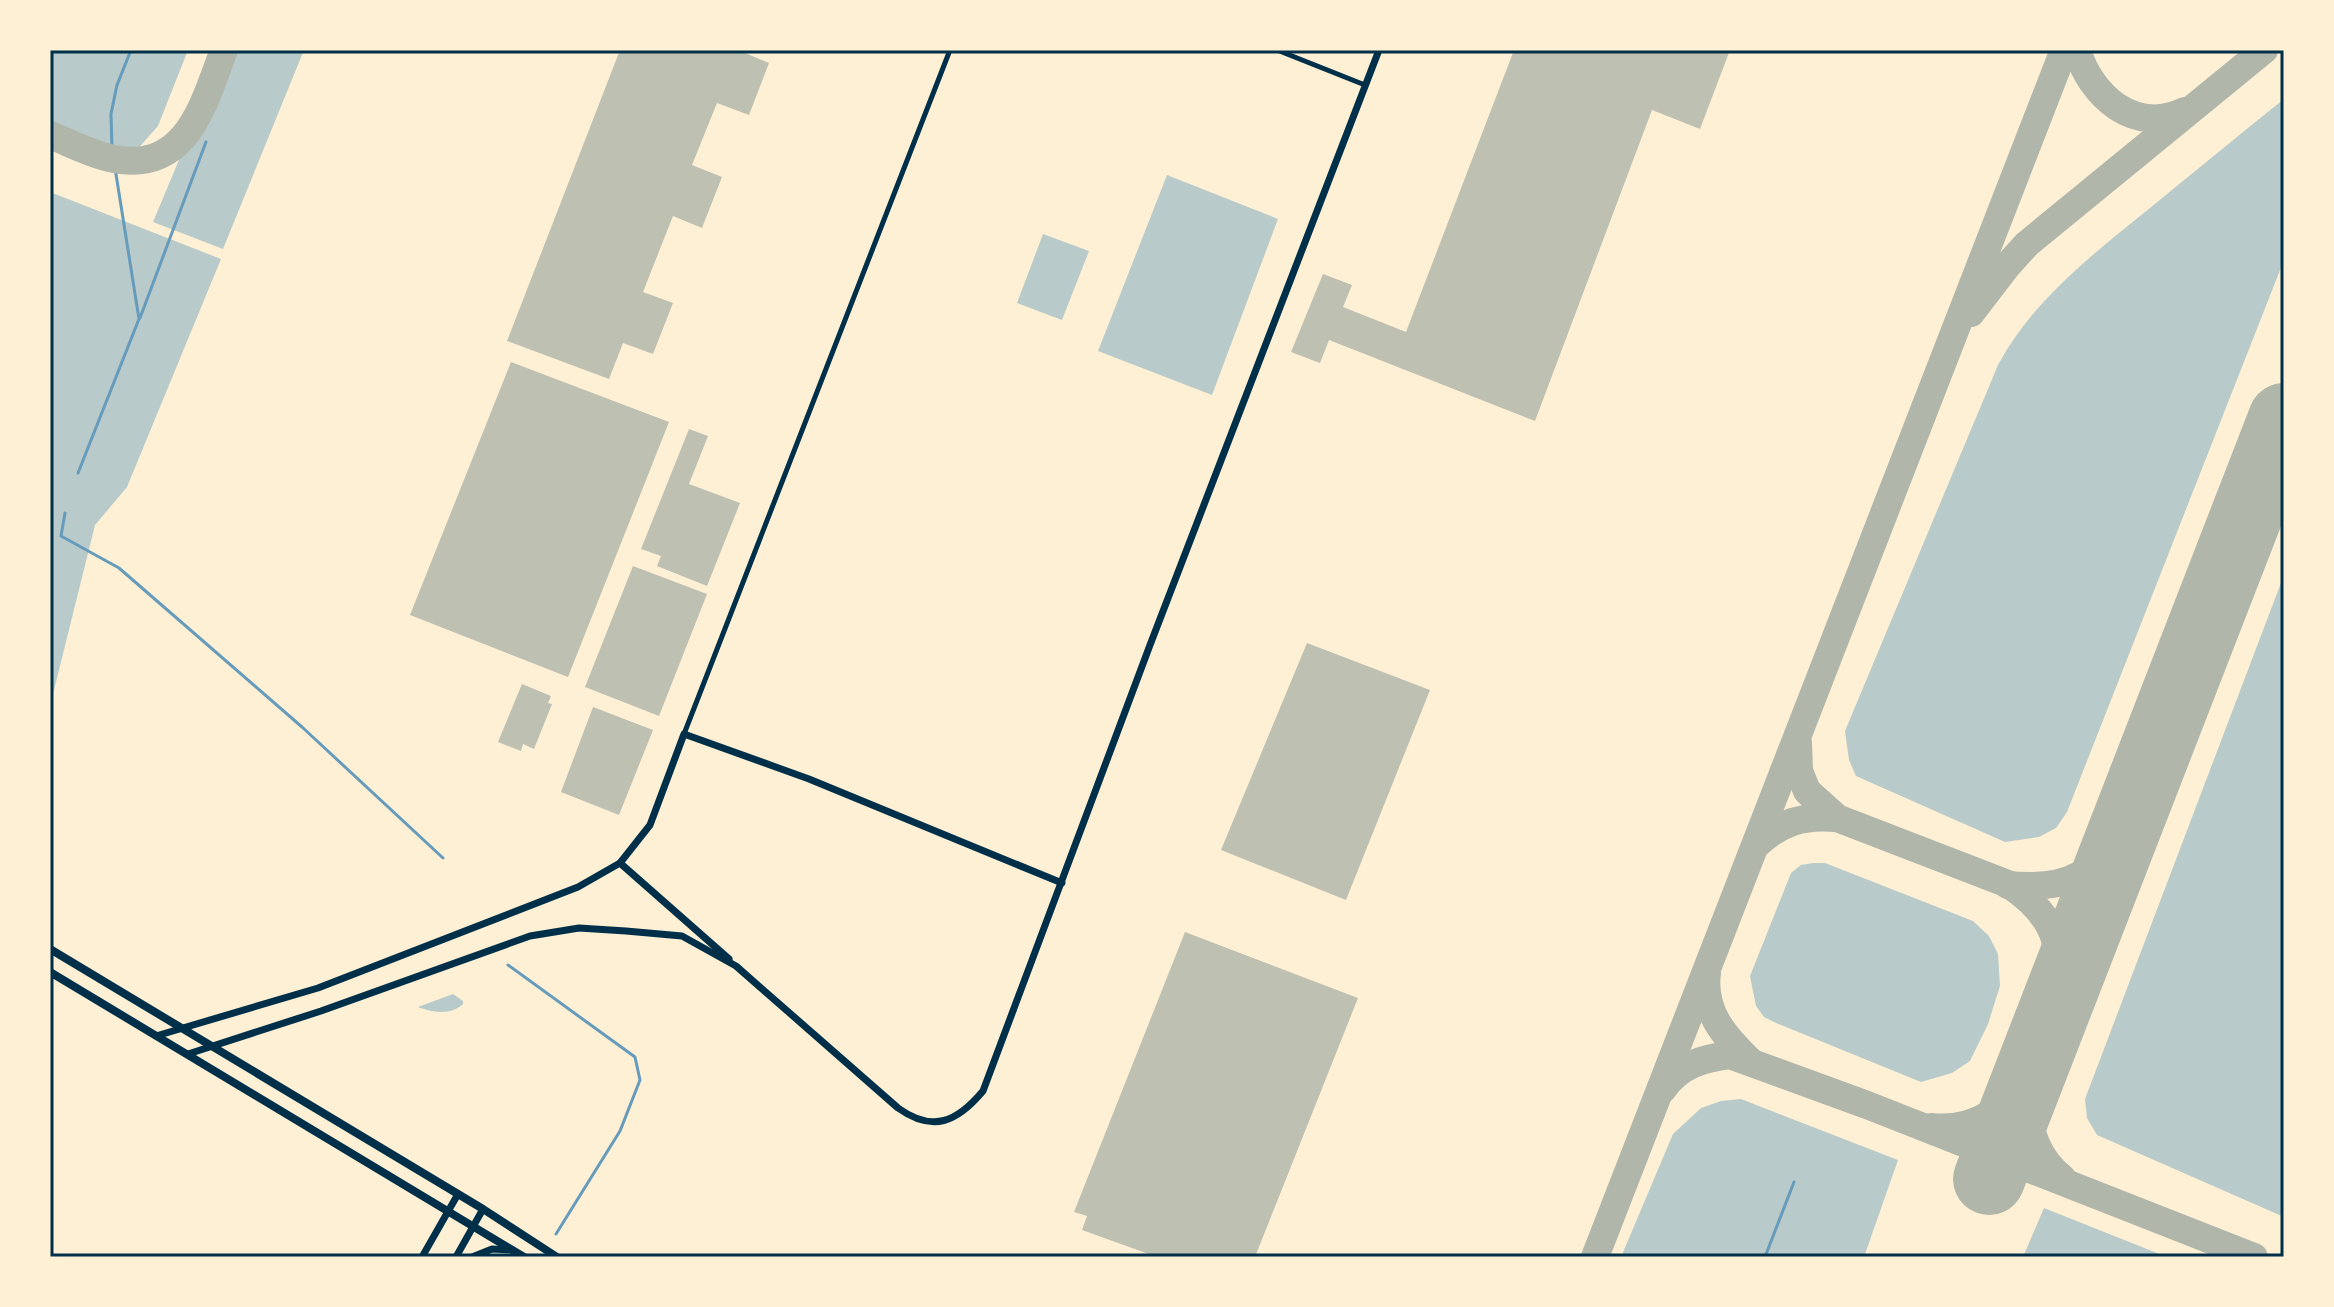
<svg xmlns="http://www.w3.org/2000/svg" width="2334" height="1307" viewBox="0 0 2334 1307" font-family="'Sofia Sans Condensed',sans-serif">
<rect width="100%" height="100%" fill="#fdf0d5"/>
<g fill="#b9caca">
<path d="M50,50H188L158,126L127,161L99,164L50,145Z"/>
<path d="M225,50H304L223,249L153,222Z"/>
<path d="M2284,99V260L2067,812L2056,828L2039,837L2005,842L1856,776L1849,760L1845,731L1998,365C2033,300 2093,254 2150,208C2195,171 2239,135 2284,99Z"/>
<path d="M1167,175L1278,219L1212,395L1098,351Z"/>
<path d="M50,192L221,259L127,487L95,525L53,694L50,693Z"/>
<path d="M1043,234L1089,251L1062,320L1017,303Z"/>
<path d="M2284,575V1217L2097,1135L2087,1118L2085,1099Z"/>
<path d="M1813,863H1825L1973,921L1989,936L1998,954L2000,986L1988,1024L1970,1061L1952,1073L1921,1082L1776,1023L1764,1017L1756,1006L1750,976L1791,873L1801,865Z"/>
<path d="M453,994L463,1001V1004C451,1016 431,1012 418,1007Z"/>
<path d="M1741,1099L1898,1160L1864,1257H1621L1673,1134L1701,1108L1721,1101Z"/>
<path d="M2044,1208L2167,1257H2023Z"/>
</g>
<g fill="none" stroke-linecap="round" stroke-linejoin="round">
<g stroke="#669bbc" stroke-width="3">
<path d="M140,318L206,142"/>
<path d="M78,473L139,319L112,149L111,114L117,85L131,50"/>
<path d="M65,513L61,536L119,568L302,727L443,858"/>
<path d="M508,965L635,1057L640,1080L620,1131L556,1234"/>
<path d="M1765,1257L1794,1182"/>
</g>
<g stroke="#b1b6ab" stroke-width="28">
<path d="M2077,50C2091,96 2134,135 2185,111"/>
<path d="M50,135C70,143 92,155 114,159C188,173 204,102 224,50"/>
<path d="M1971,313L2007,266L2027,244L2264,50"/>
<path d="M1798,743L1799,771L1807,791L1837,818L2008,884C2062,919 2065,955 2053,1014"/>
<path d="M1755,846C1780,822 1803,815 1837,818"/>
<path d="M2008,885C2070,891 2096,874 2128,821"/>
<path d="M1707,973C1702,1011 1724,1036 1750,1061"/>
<path d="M2031,1071C2024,1111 2028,1151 2062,1178"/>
<path d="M1663,1089C1679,1065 1704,1058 1730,1055L1867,1105L2254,1257"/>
<path d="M1931,1127C1977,1132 2012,1106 2032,1066"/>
<path d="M1595,1257L2064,50"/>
</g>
<path stroke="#b1b6ab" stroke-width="72" d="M1989,1179L2284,419"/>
</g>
<g fill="#bec0b2">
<path d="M620,50H738L769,63L749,115L717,103L692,165L722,177L702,228L673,216L643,292L673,303L653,354L623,343L609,379L507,341Z"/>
<path d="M1514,50H1730L1700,129L1652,110L1535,421L1329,340L1320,363L1291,352L1323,274L1352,285L1343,307L1406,332Z"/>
<path d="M511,362L669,422L568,677L410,615Z"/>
<path d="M689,429L708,436L689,484L740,503L707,586L657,566L661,556L641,549Z"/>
<path d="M633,566L707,594L659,716L585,687Z"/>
<path d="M1307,643L1430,690L1346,900L1221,850Z"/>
<path d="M522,684L551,696L548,703L552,704L534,749L523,744L521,751L498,742Z"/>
<path d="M593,707L653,730L619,815L561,792Z"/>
<path d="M1185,932L1358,998L1255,1257H1157L1082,1230L1087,1216L1074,1212Z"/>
</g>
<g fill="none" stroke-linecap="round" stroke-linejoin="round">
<g stroke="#003049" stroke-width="5">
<path d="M1277,50L1365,85"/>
<path d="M684,734L950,50"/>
</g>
<g stroke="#003049" stroke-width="7">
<path d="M620,863L729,959"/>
<path d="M156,1036L318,988L578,887L620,863L650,825L684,734L809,779L1062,883"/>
<path d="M188,1054L321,1011L530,936L579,928L626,931L682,936L736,966L898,1108C933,1133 957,1122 983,1091L1150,645L1379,50"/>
<path d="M422,1257L458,1194"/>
<path d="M456,1257L483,1209"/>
<path d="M472,1257L492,1249L512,1250"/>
</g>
<g stroke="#003049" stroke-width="8">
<path d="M50,949L483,1209L557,1257"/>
<path d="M50,972L524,1257"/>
</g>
</g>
<rect width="2334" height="1307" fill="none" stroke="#fdf0d5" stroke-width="104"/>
<rect x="52" y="52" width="2230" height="1203" fill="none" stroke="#003049" stroke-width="3"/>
</svg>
